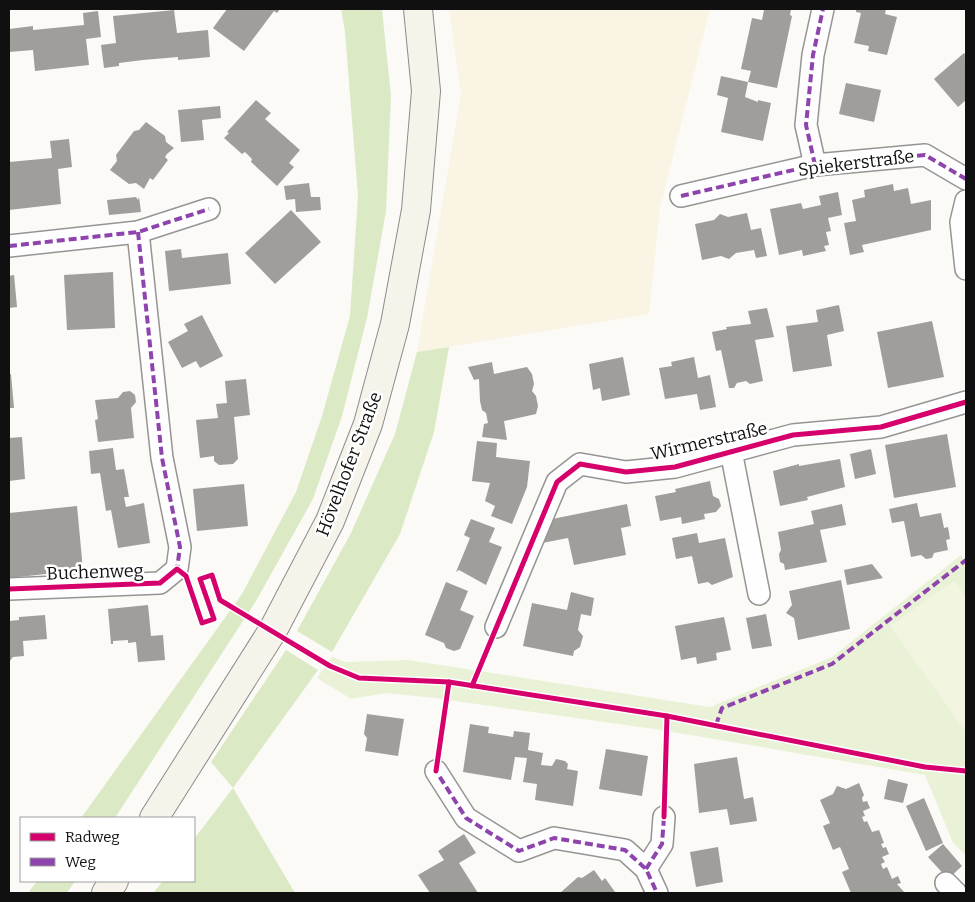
<svg xmlns="http://www.w3.org/2000/svg" width="975" height="902" viewBox="0 0 975 902" font-family="Bitter,serif">
<rect width="100%" height="100%" fill="#fcfaf7"/>
<path fill="#f9f4e3" d="M449,9H710L660,208L649,314L417,352L461,94Z"/>
<path fill="#e9f2d7" d="M961,555L966,564V856L953,843L925,775L661,730L434,698L386,693L351,699L317,678L332,657L346,662L408,660L710,707L832,657Z"/>
<g fill="#dbeac4">
<path d="M341,9H382L391,96L386,211L367,318L342,416L313,499L256,601L115,818H81L242,594L296,492L322,416L350,316L358,196L345,32Z"/>
<path d="M449,347L434,432L400,534L332,652L297,631L351,533L395,434L417,352Z"/>
<path d="M286,650L318,670L233,788L295,893H153L163,881H194V839L233,788L211,762Z"/>
<path d="M37,881H75L67,893H28Z"/>
</g>
<path fill="#f2f6e0" d="M954,581L966,597V732L890,626Z"/>
<g fill="#a09e9b">
<path d="M227,9H280L277,13L274,11L244,51L213,28Z"/>
<path d="M768,9H791L790,15L792,16L777,88L748,82L751,71L741,69L752,18L762,20L764,10Z"/>
<path d="M856,9H886L885,14L897,17L887,55L868,51L869,46L854,43L861,13L856,12Z"/>
<path d="M174,10L177,33L208,30L210,57L178,60V57L143,60L119,63V66L104,68L101,45L116,43L113,16Z"/>
<path d="M98,11L101,37L86,39L89,65L35,71L33,50L9,52V29L33,26V30L84,25L83,13Z"/>
<path d="M964,53L966,56V100L958,107L934,79Z"/>
<path d="M721,76L748,82L745,97L758,102V100L771,103L763,141L721,132L728,98L717,95Z"/>
<path d="M846,83L881,90L874,122L839,114Z"/>
<path d="M256,100L271,113L265,119L300,150L289,163L294,167L277,186L251,162L252,159L245,152L242,154L224,138L229,133L227,132Z"/>
<path d="M220,106L221,118L202,120L204,140L181,142L178,110Z"/>
<path d="M146,122L165,136L166,142L174,148L167,154L165,157L168,160L153,180L150,178L144,189L136,183L129,184L110,170L117,161L116,155L134,131L139,130Z"/>
<path d="M69,139L72,167L58,169L61,204L9,210V162L52,158L50,141Z"/>
<path d="M309,183L311,197H320L321,210L296,212L295,199L286,200L284,186Z"/>
<path d="M893,184L894,191L908,188L911,204L931,200V230L862,245L864,252L850,255L844,223L856,221L852,200L865,197L864,190Z"/>
<path d="M838,192L842,215L828,218L831,231L826,232L829,245L824,246L826,251L803,256L802,250L779,255L770,209L801,203L803,209L821,205L819,196Z"/>
<path d="M136,197L138,200L139,197L141,212L109,215L107,200Z"/>
<path d="M291,210L321,242L275,284L245,253Z"/>
<path d="M747,213L751,230L761,228L767,256L756,258L754,250L736,253L729,259L721,256L702,260L695,224L714,220L720,214L728,217Z"/>
<path d="M181,249L182,258L228,253L231,284L169,291L165,251Z"/>
<path d="M113,272L115,328L67,330L64,275Z"/>
<path d="M14,275L17,307L9,308V276Z"/>
<path d="M839,305L844,331L827,335L832,366L793,372L786,326L818,322L816,310Z"/>
<path d="M767,308L774,337L755,340L763,381L750,384L746,381L737,383L734,388H729L721,350L716,351L712,332L727,329L726,327L751,324L748,311Z"/>
<path d="M202,315L223,356L200,368L196,361L182,368L168,342L188,331L184,324Z"/>
<path d="M932,321L944,377L888,388L877,332Z"/>
<path d="M623,357L630,395L602,401L600,388L593,390L589,364Z"/>
<path d="M694,357L698,378L710,375L716,407L700,410L697,394L665,399L659,368L672,366L671,362Z"/>
<path d="M492,362L494,374L527,367L532,374L534,384L532,391L536,396L538,406L536,414L504,421L507,440L482,437L484,424L488,423L486,413L482,410L480,401L479,379L474,380L468,367Z"/>
<path d="M9,374H11L14,408H9Z"/>
<path d="M246,379L250,415L234,417L238,459L233,464L219,465L214,461V456L200,458L196,420L218,418L216,404L227,403L225,381Z"/>
<path d="M130,391L135,395L136,402L131,408L134,438L98,442L95,420L98,419L95,400L118,398L123,392Z"/>
<path d="M947,434L956,487L894,498L885,445Z"/>
<path d="M22,437L25,479L9,481V438Z"/>
<path d="M477,441L497,443L496,457L530,461L527,487L512,524L491,516L495,506L485,501L490,483L472,481Z"/>
<path d="M113,448L116,470L124,469L129,497H124L126,507L144,503L150,543L118,548L111,510L106,511L100,473L91,474L89,451Z"/>
<path d="M871,449L876,474L855,479L850,454Z"/>
<path d="M840,459L845,487L807,497L808,500L780,506L773,471L799,464V466Z"/>
<path d="M710,481L713,496L719,499L721,506L716,512L704,514L705,519L682,524L681,517L660,521L655,496L676,492L675,489Z"/>
<path d="M244,484L248,526L197,531L193,489Z"/>
<path d="M917,503L920,517L941,513L944,528L948,527L950,539L946,540L948,550L934,553L932,558L926,559L921,555L911,557L904,521L892,523L889,509Z"/>
<path d="M627,504L631,526L621,528L626,555L574,565L568,538L542,543L552,519Z"/>
<path d="M842,504L846,525L820,530L827,562L785,570L784,564L780,562L779,554L781,550L778,532L814,524L811,511Z"/>
<path d="M77,506L83,570L9,578V513Z"/>
<path d="M471,519L495,528L489,542L502,547L486,585L459,570L456,572L470,538L464,535Z"/>
<path d="M697,533L699,543L725,538L733,577L712,585L708,582L698,584L692,556L676,559L672,538Z"/>
<path d="M872,564L883,578L847,585L844,570Z"/>
<path d="M841,580L850,629L798,640L794,618L786,613L792,605L789,591Z"/>
<path d="M446,582L468,591L460,610L474,616L460,649L454,651L446,648L444,643L425,635Z"/>
<path d="M571,592L594,598L591,616L581,614L578,630L583,636L580,647L574,651L573,656L523,646L532,603L567,610Z"/>
<path d="M148,605L151,636L163,635L165,660L138,662L136,642L128,643V640L113,641V644H111L108,609Z"/>
<path d="M766,614L772,646L752,649L746,618Z"/>
<path d="M45,615L47,639L23,641L24,656L13,657L9,662V621L19,620V617Z"/>
<path d="M724,617L731,650L716,653L717,660L697,664L696,657L681,660L675,626Z"/>
<path d="M367,714L404,719L398,756L365,751L367,738L364,734Z"/>
<path d="M470,724L489,727L488,733L513,737L514,731L530,733L528,750L543,753L541,765L552,766L556,759L565,761L568,764L567,769L578,771L573,806L535,800L537,784L523,782L527,758L515,757L511,780L463,772Z"/>
<path d="M606,749L648,756L642,796L599,789Z"/>
<path d="M737,757L744,799L753,797L757,821L730,825L727,809L699,813L694,764Z"/>
<path d="M888,779L908,784L903,803L884,799Z"/>
<path d="M859,783L864,795L862,798L863,802L867,801L870,808L863,811L865,816L862,817L864,822L867,821L872,832L879,830L884,843L881,844L883,848L886,847L889,854L882,857L885,862L881,864L883,869L887,867L892,879L898,876L901,883L897,884L905,893H851L842,872L849,869L840,847L833,850L823,826L830,823L820,800L833,794L837,786L846,789Z"/>
<path d="M924,798L943,843L926,851L906,806Z"/>
<path d="M464,834L476,853L459,863L478,893H430L418,875L444,860L438,851Z"/>
<path d="M943,844L962,866L948,879L928,857Z"/>
<path d="M718,847L723,882L696,887L690,852Z"/>
<path d="M594,870L602,881L605,878L615,892L560,893L578,877L582,878Z"/>
</g>
<g fill="none" stroke-linecap="round" stroke-linejoin="round">
<g stroke="#969594" stroke-width="24">
<g id="minor">
<path d="M815,165L806,125L813,55L823,9"/>
<path d="M681,196L815,165L925,155L966,179"/>
<path d="M966,201L961,222L966,269"/>
<path d="M9,246L138,232L209,209"/>
<path d="M731,451L759,594"/>
<path d="M9,589L160,583L177,569L180,547L162,458L138,232"/>
<path d="M496,627L557,482L580,464L626,472L675,467L793,435L881,427L966,402"/>
<path d="M436,771L466,818L519,851L554,838L625,850L646,869L657,893"/>
<path d="M646,869L662,844L664,817"/>
<path d="M946,883L956,893"/>
</g>
</g>
<g stroke="#8d8c8b" stroke-width="30">
<g id="secondary">
<path d="M154,818L273,630L330,521L368,424L395,324L416,210L426,91L418,9"/>
<path d="M106,893L114,881"/>
</g>
</g>
<use href="#minor" stroke="#fffefe" stroke-width="21"/>
<use href="#secondary" stroke="#f6f3eb" stroke-width="28"/>
<g stroke="#8e44ad" stroke-width="4" stroke-dasharray="8 4" stroke-linecap="butt">
<path d="M815,165L806,125L813,55L823,9"/>
<path d="M681,196L815,165L925,155L966,179"/>
<path d="M138,232L162,458L180,547L177,569L174,571"/>
<path d="M9,246L138,232L209,209"/>
<path d="M716,725L722,708L832,664L966,560"/>
<path d="M437,766L436,771L466,818L519,851L554,838L625,850L646,869L657,893"/>
<path d="M646,869L662,844L664,817"/>
</g>
<g stroke="#fff" stroke-width="8">
<g id="cycleway">
<path d="M9,589L160,583L177,569L186,576L202,623L214,619L200,579L212,575L220,600L330,666L359,678L449,682L667,716L925,767L966,771"/>
<path d="M472,686L557,482L580,464L626,472L675,467L793,435L881,427L966,402"/>
<path d="M436,771L449,682"/>
<path d="M664,817L667,716"/>
</g>
</g>
<use href="#cycleway" stroke="#d6006c" stroke-width="5"/>
</g>
<g text-anchor="middle" dominant-baseline="central" stroke-width="5" stroke-linejoin="round" paint-order="stroke">
<g font-size="18" fill="#101010" stroke="#fff">
<text transform="translate(856 163) rotate(-7)">Spiekerstraße</text>
<text transform="translate(709 441) rotate(-13)">Wirmerstraße</text>
<text transform="translate(349 464) rotate(-69)">Hövelhofer Straße</text>
<text transform="translate(95 572) rotate(-2)">Buchenweg</text>
</g>
</g>
<rect width="975" height="902" fill="none" stroke="#101010" stroke-width="20"/>
<rect x="20" y="817" width="175" height="65" fill="#ffffff" stroke="#9f9f9f"/>
<rect x="30" y="833" width="25" height="8" fill="#d6006c" stroke="#9f9f9f"/>
<text x="65" y="842" font-size="15" fill="#101010">Radweg</text>
<rect x="30" y="858" width="25" height="8" fill="#8e44ad" stroke="#9f9f9f"/>
<text x="65" y="867" font-size="15" fill="#101010">Weg</text>
</svg>
